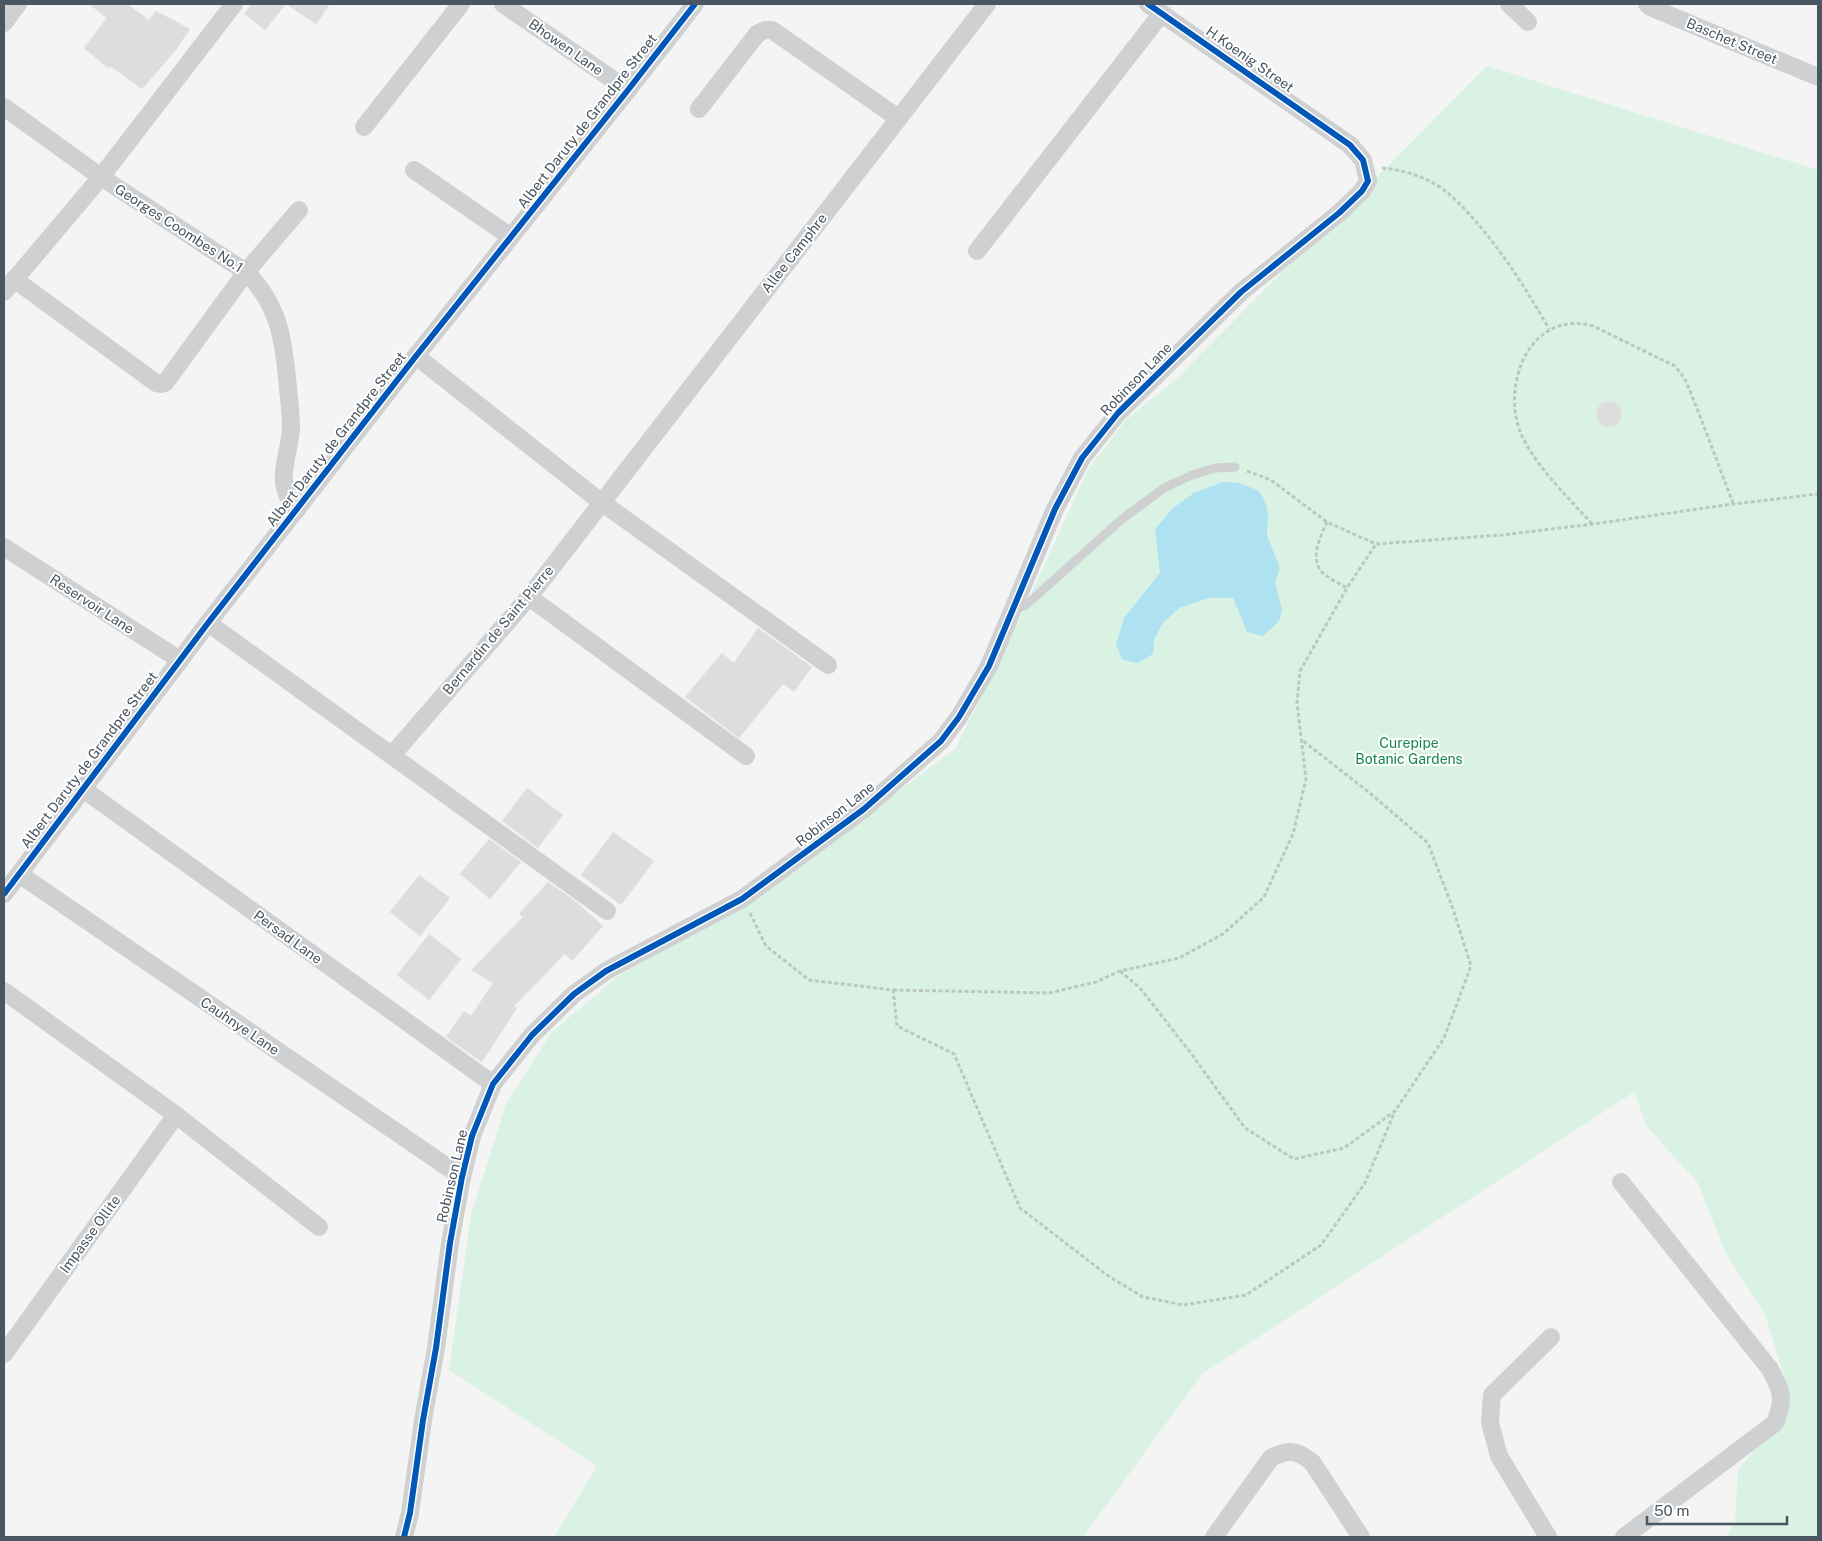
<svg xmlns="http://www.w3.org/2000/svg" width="1822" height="1541" viewBox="0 0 1822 1541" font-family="'Public Sans',sans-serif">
<rect width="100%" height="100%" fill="#f4f4f4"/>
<path fill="#d9f2e3" d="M1487,66L1818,170V1537H1727L1735,1521L1738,1470L1785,1414L1788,1388L1765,1315L1725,1252L1698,1183L1647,1127L1634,1092L1202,1374L1083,1537H554L597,1466L449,1370L471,1215L506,1104L551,1033L618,976L760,895L956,748L1026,605L1089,468L1126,420L1177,378Z"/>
<path fill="#aee2f0" d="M1223,482L1240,483L1259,491L1266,504L1268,516L1267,535L1280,568L1275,582L1282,610L1279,621L1263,636L1247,632L1233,598H1208L1179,608L1163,623L1154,639L1153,654L1138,663L1123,660L1116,645L1124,618L1160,573L1155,529L1173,508L1194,493Z"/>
<g fill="#ddddde" stroke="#e5e6e7">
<path d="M89,4H127L149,20L156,11L190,29L175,51L142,89L110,66L108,68L84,48L107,18Z"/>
<path d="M252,4H286L265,30L244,14Z"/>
<path d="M286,4H330L316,24Z"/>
<circle cx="1609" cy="414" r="13"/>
<path d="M758,628L812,667L794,692L783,684L739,738L685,697L722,653L734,663Z"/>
<path d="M527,788L563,815L538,848L502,821Z"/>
<path d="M613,832L654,861L621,905L581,875Z"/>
<path d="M489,839L521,862L490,899L460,874Z"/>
<path d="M419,875L450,898L420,936L390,912Z"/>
<path d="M548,882L574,900L603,926L572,961L565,954L514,1006L517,1008L482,1062L446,1037L464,1011L471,1016L493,983L471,970L523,917L519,914Z"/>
<path d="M429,934L461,959L429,1000L397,975Z"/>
</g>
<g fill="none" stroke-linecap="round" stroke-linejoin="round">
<g stroke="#bcc7c4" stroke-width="3" stroke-dasharray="4 2.5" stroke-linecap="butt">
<path d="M1382,168C1403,170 1422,176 1440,187C1454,197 1467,211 1478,224C1506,257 1528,292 1549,329"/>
<path d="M1247,471L1271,480L1327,522L1376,544L1502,535L1593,524L1733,504L1818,494"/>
<path d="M1327,522C1320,537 1308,561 1325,575C1332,580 1340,584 1347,588"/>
<path d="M1592,524C1569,498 1541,472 1524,440C1498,392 1527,308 1593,326L1675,366L1685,379L1700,416L1733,503"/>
<path d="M750,913L766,946L809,980L893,990L897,1026L954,1054L1020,1208L1107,1275L1143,1297L1183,1305L1246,1295L1321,1245L1365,1183L1395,1111"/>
<path d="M1120,971L1140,988L1190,1052L1245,1128L1294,1159L1344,1148L1395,1111L1444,1038L1471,966L1453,909L1428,843L1371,794L1302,740"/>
<path d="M893,990L1049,993L1096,982L1120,971L1179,958L1223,934L1264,897L1293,834L1306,779L1297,703L1300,671L1347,588L1376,544"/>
</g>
<path stroke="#ced0d2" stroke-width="9" d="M1013,610L1026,605L1122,519L1164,488L1192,475L1215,468L1235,467"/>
<g stroke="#ced0d2" stroke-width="18">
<path d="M503,4L628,90"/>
<path d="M1509,4L1528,22"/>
<path d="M1647,4L1650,7L1818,77"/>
<path d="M4,23L18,4"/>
<path d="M4,107L101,177L246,272C280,306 284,342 288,388C289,400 291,413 291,426C291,448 278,473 287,494C289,500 294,505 297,510"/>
<path d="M699,109L757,34L765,30H772L898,118"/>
<path d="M364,127L461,4"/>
<path d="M414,170L511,237"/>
<path d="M977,251L1162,13"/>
<path d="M14,279L156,383L161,384L165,383L246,272L299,210"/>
<path d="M4,292L101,177L234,4"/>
<path d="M416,356L601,502L828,665"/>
<path d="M4,547L180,660"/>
<path d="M529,597L746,756"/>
<path d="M208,623L607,911"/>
<path d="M392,755L529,597L987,4"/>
<path d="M83,789L493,1084"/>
<path d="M19,874L462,1177"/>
<path d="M4,894L208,623L416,356L628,90L695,4"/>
<path d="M4,991L176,1115L319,1227"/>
<path d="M1621,1182L1770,1369C1782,1392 1785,1398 1775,1423L1624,1537"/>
<path d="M4,1354L176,1115"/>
<path d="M404,1537L410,1513L423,1420L436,1348L450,1243L462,1177L472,1136L493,1084L532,1035L574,994L606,971L742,899L864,809L941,741L959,717L989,666L1055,509L1082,458L1118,413L1241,292L1339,213L1362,191L1368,181L1363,160L1350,145L1148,4"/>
<path d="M1214,1537L1271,1458C1289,1449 1296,1450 1312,1462L1361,1537"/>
<path d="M1548,1537L1499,1456L1490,1423L1492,1395L1551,1337"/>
</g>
<g stroke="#fff" stroke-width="9">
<g id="cycleway">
<path d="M4,894L208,623L416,356L628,90L695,4"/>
<path d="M404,1537L410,1513L423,1420L436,1348L450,1243L462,1177L472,1136L493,1084L532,1035L574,994L606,971L742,899L864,809L941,741L959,717L989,666L1055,509L1082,458L1118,413L1241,292L1339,213L1362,191L1368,181L1363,160L1350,145L1148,4"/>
</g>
</g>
<use href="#cycleway" stroke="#0057b8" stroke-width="6"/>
</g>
<g text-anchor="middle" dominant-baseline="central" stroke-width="4" stroke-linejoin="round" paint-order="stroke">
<g font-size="14" fill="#4a5661" stroke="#fff">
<text transform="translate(1732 41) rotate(23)">Baschet Street</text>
<text transform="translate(566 47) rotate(35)">Bhowen Lane</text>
<text transform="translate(1250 59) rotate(35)">H.Koenig Street</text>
<text transform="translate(587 121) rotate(-52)">Albert Daruty de Grandpre Street</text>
<text transform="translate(179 228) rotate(33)">Georges Coombes No.1</text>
<text transform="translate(794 253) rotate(-52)">Allee Camphre</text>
<text transform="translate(1136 379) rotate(-46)">Robinson Lane</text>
<text transform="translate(336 439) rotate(-52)">Albert Daruty de Grandpre Street</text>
<text transform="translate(92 604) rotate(33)">Reservoir Lane</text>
<text transform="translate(498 630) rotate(-50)">Bernardin de Saint Pierre</text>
<text transform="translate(89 760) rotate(-53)">Albert Daruty de Grandpre Street</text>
<text transform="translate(835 814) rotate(-38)">Robinson Lane</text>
<text transform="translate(288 937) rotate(36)">Persad Lane</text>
<text transform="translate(240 1026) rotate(34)">Cauhnye Lane</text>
<text transform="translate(452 1176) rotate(-77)">Robinson Lane</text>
<text transform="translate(90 1234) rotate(-54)">Impasse Ollite</text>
</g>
<g font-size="14" fill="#17864f" stroke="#fff">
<text x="1409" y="743">Curepipe<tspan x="1409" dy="16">Botanic Gardens</tspan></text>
</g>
</g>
<rect width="1822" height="1541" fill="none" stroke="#4a5661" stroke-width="10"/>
<path d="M1647 1516v8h140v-8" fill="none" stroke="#4a5661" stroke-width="2.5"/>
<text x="1654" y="1516" font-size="15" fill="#4a5661" stroke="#ffffff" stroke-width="4" paint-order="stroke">50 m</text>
</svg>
